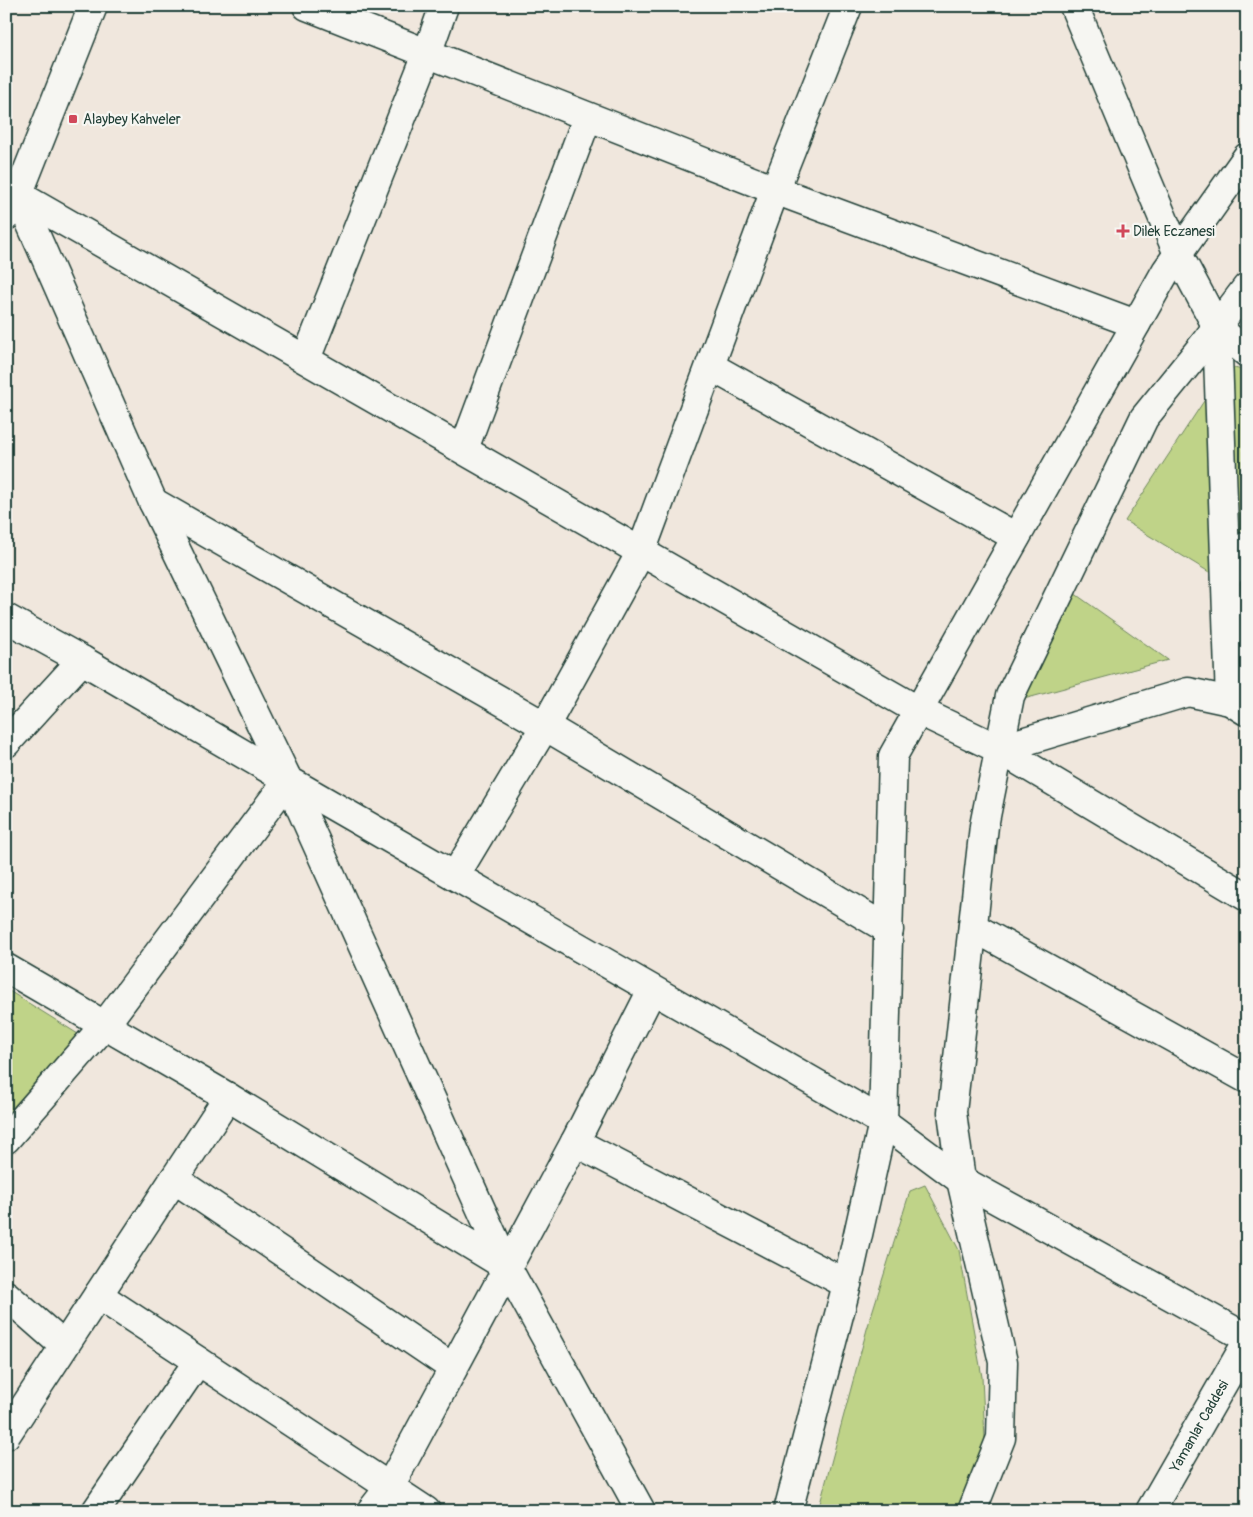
<svg xmlns="http://www.w3.org/2000/svg" width="1253" height="1517" viewBox="0 0 1253 1517" font-family="Pangolin,sans-serif">
<rect width="100%" height="100%" fill="#f0e7dd"/>
<filter id="ink" filterUnits="userSpaceOnUse"><feTurbulence type="fractalNoise" baseFrequency=".02" numOctaves="2"/><feDisplacementMap in="SourceGraphic" scale="10" xChannelSelector="R" yChannelSelector="G"/><feConvolveMatrix kernelMatrix="1 2 1 2 8 2 1 2 1" color-interpolation-filters="sRGB"/></filter>
<g filter="url(#ink)">
<g fill="#bfd388" stroke="#6f885e">
<path d="M1227,366L1242,370L1247,595L1125,521Z"/>
<path d="M1064,586L1168,660L998,706Z"/>
<path d="M6,989L78,1034L6,1115Z"/>
<path d="M925,1185L959,1250L982,1377L985,1439L957,1511H818L867,1329L910,1191Z"/>
</g>
<g fill="none" stroke-linecap="round" stroke-linejoin="round">
<g stroke="#1f3d34" stroke-width="31">
<g id="minor">
<path d="M307,6L775,190L1136,324"/>
<path d="M1074,6L1178,254L1217,327L1247,353"/>
<path d="M13,192L919,711L999,749L1247,897"/>
<path d="M18,195L153,502L288,780L507,1267L641,1511"/>
<path d="M6,216L18,195L93,6"/>
<path d="M1217,327L1230,701"/>
<path d="M306,359L427,54L444,6"/>
<path d="M710,366L1016,537"/>
<path d="M464,449L587,118"/>
<path d="M153,502L545,726L889,930"/>
<path d="M1226,578L1247,546"/>
<path d="M6,618L82,660L288,780L883,1122L961,1180L1247,1338"/>
<path d="M6,743L82,660"/>
<path d="M999,749L1188,692L1230,701L1246,711"/>
<path d="M455,876L545,726L641,552L775,190L848,6"/>
<path d="M973,927L1247,1079"/>
<path d="M6,968L228,1097L507,1267"/>
<path d="M6,1139L104,1026L288,780"/>
<path d="M575,1142L847,1284"/>
<path d="M174,1179L453,1368"/>
<path d="M6,1295L64,1346"/>
<path d="M98,1295L426,1511"/>
<path d="M6,1435L228,1097"/>
<path d="M96,1511L198,1361"/>
<path d="M371,1511L389,1488L575,1142L652,990"/>
<path d="M788,1511L847,1284L883,1122L893,756L1166,271L1247,157"/>
<path d="M972,1511L1001,1438L1003,1362L961,1180L952,1112L984,826L1010,696L1144,418L1204,344L1247,287"/>
<path id="s1" d="M1150,1511L1247,1342"/>
</g>
</g>
<use href="#minor" stroke="#f6f6f2" stroke-width="28"/>
</g>
</g>
<g fill="#d1495b" stroke="#f6f6f2" stroke-width="2">
<rect x="68" y="114" width="10" height="10" rx="2.5"/>
<path d="M1120.5 223.5h5v5h5v5h-5v5h-5v-5h-5v-5h5z"/>
</g>
<g text-anchor="middle" dominant-baseline="central" stroke-width="4.5" stroke-linejoin="round" paint-order="stroke">
<g font-size="14" fill="#1f3d34" stroke="#f6f6f2" text-anchor="start">
<text x="83" y="119">Alaybey Kahveler</text>
<text x="1133" y="231">Dilek Eczanesi</text>
</g>
<g font-size="14" fill="#1f3d34" stroke="#f6f6f2">
<text stroke="none"><textPath href="#s1" startOffset="98">Yamanlar Caddesi</textPath></text>
</g>
</g>
<rect width="1253" height="1517" fill="none" stroke="#f6f6f2" stroke-width="25"/>
<rect x="12" y="12" width="1228" height="1492" fill="none" stroke="#1f3d34" stroke-width="2" filter="url(#ink)"/>
</svg>
